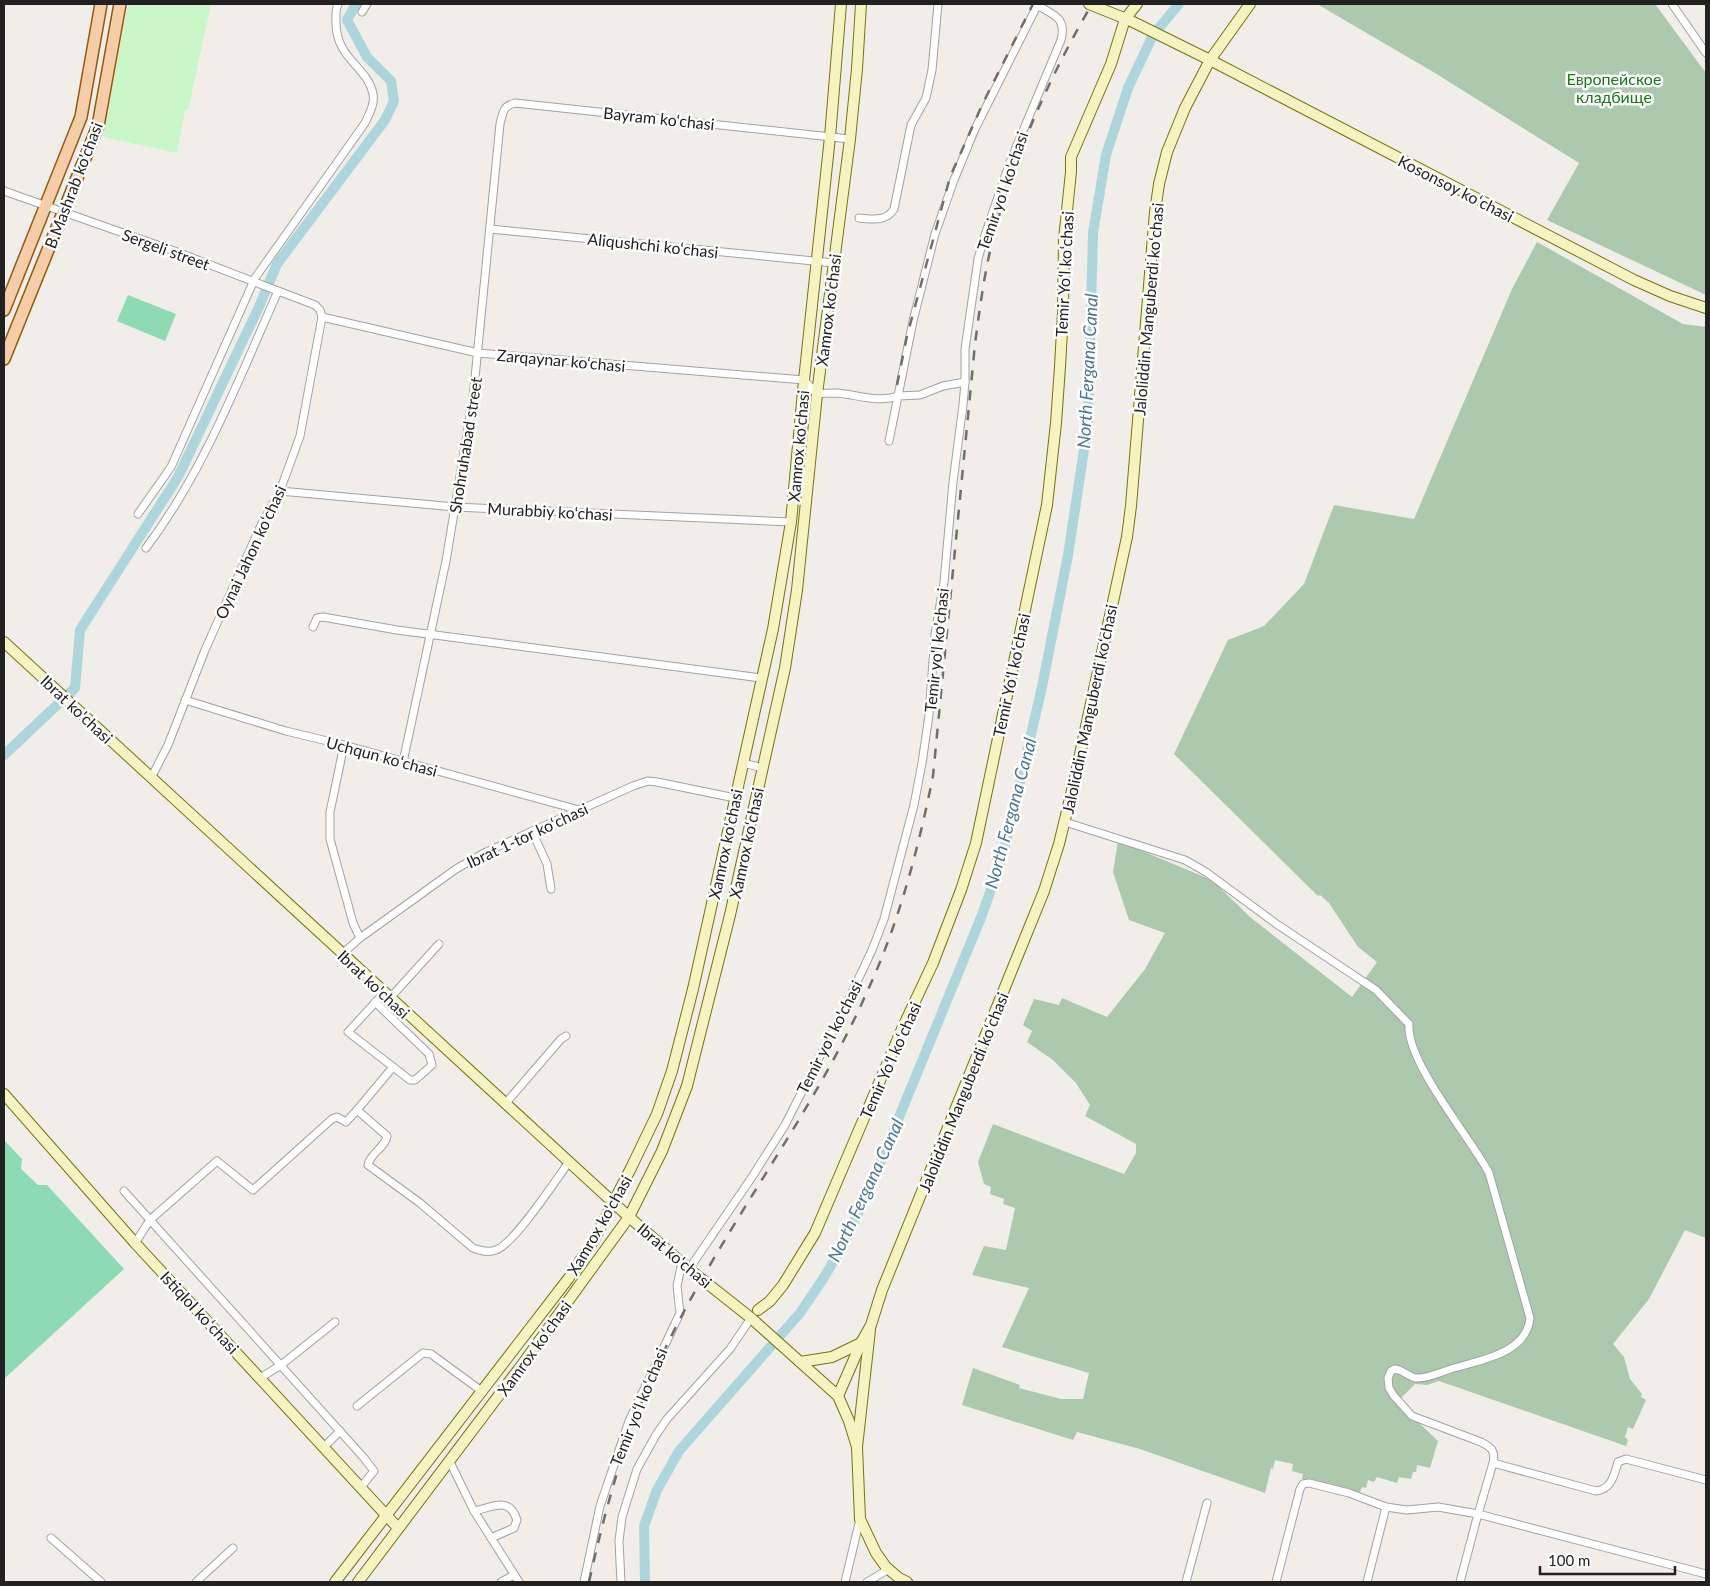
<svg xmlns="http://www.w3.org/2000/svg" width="1710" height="1586" viewBox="0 0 1710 1586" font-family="Lato,sans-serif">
<rect width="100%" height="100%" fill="#f1eee9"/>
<g fill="#acc8ad">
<path d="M1317,4H1655L1706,73V295L1547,220L1579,163L1435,73Z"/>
<path d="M1537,242L1683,324L1706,327V1238L1685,1230L1649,1299L1613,1344L1624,1357L1630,1379L1642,1394L1641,1397L1646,1400L1633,1429L1628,1427L1625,1437L1628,1440L1626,1446L1439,1381L1427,1385L1415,1384L1397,1402L1438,1441L1430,1468L1417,1465L1416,1472H1413L1411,1479L1399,1477L1397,1483L1377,1477L1374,1482L1368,1480L1366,1488L1362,1487L1360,1492L1302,1479L1303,1474L1292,1471L1293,1464L1275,1460L1273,1469L1271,1468L1265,1493L1140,1449L1077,1432L1073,1440L962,1405L973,1368L1020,1385L1019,1388L1061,1399H1083L1089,1373L1002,1347L1029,1288L972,1275L984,1246L1006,1250L1015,1208L1003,1204L1004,1199L990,1194L991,1187L984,1184L978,1162L993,1124L1124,1174L1136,1153V1144L1085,1116L1090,1105L1076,1083L1053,1060L1027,1042L1032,1031L1023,1025L1034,999L1059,1005L1062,998L1107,1017L1145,969L1165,933L1129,920L1113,872L1118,841L1212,880L1250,917L1352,997L1377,962L1358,947L1329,903L1320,895L1318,896L1174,754L1228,640L1264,626L1304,584L1334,505L1414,519L1512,289Z"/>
</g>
<path fill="#cbf6ca" d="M128,4H211L188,110H185L177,153L103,137Z"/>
<g fill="#8ddab5">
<path d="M128,295L176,314L165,341L117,321Z"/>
<path d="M4,1140L22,1159L21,1169L38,1185H47L124,1269L4,1379Z"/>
</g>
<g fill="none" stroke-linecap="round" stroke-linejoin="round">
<g stroke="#add5db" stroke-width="10">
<path d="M4,755L75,688L80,630L178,477L258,309L277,264L385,120L394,101L391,81L367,57L347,20L356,4"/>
<path d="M645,1582L644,1526L657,1490L679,1451L800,1313L823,1279L842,1247L870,1188L982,915L1003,855L1042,687L1068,555L1088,424L1093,233L1106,155L1128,88L1153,35L1179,4"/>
</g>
<g stroke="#a2a2a2" stroke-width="9">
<g id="street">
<path d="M1672,4L1706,53"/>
<path d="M362,12L367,4"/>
<path d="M4,191L177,252L278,291L315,305L320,310L322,317"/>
<path d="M859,218C873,219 886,222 894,209L911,125L926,98L932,70L938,4"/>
<path d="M490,229L834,263"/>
<path d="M322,317L478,353L804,380L817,394C824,393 831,393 838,393C858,395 878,403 898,396L913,321L935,234L954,180L975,129L1038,4"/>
<path d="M889,441L898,396L920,395L943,386L965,382"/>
<path d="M280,491L455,507L791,522"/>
<path d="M138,514L171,467L255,278L365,123C369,114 375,104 373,94C368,67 336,59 336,23C336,16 335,10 338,4"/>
<path d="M146,548C204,471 239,379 278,291"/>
<path d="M313,627L317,618L323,617L397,630L761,678"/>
<path d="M185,700L286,731L344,745L579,810"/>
<path d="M344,745L330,812V839L353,923L360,938"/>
<path d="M403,762L446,561L473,398L500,124C503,112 503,106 515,103L850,139"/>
<path d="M743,763L763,768"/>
<path d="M151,778L168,745L205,650L262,523L280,491L300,436L322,317"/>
<path d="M1065,822L1185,860L1206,872L1278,925L1376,990L1409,1024C1406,1062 1470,1137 1489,1173L1530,1318C1527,1353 1481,1360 1454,1368C1443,1371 1428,1379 1416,1378C1409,1377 1403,1370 1395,1369L1391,1371L1388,1378L1389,1388L1394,1396L1412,1416L1481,1442C1491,1447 1496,1451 1493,1463L1478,1514L1460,1582"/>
<path d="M532,831L547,864L551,889"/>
<path d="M342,954L360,938L456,869L486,852L633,786L648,781L657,782L735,798"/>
<path d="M390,998L439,944"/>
<path d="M375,1002L429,1054L432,1065L415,1080H410L348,1032L384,993"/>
<path d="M393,1067L357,1110L387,1136C386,1147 370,1153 368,1165L420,1203L473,1248C481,1251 488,1253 496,1250C514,1244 556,1180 569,1162"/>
<path d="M505,1104L561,1039L566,1036"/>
<path d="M124,1191L364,1458L374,1471L361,1487"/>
<path d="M135,1243L150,1220L217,1161L253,1190L332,1119L337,1117L346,1122L357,1110"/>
<path d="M689,1269L752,1177L785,1125L849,999L872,950L884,919L914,805L922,763L929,715L935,634L944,582L953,482L963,405L965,382V349L978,259L985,235L1010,162L1061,40C1067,17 1053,15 1037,5"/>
<path d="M260,1378L281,1365L335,1322"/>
<path d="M357,1406L423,1353L431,1354L483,1392"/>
<path d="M324,1447L340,1431"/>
<path d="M449,1460L474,1511L519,1582"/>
<path d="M1493,1463L1596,1491C1612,1489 1614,1475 1618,1462L1626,1459L1706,1480"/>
<path d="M474,1511C494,1507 509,1496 517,1520L514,1528L491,1538"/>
<path d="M51,1538L101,1582"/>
<path d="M196,1582L233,1548"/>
<path d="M501,1582L514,1575"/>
<path d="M584,1582L600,1506L629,1421L680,1313L677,1286L682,1262"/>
<path d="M621,1582L619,1541L622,1517L637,1469L656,1435L667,1419L730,1349L751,1318"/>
<path d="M845,1582L860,1519"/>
<path d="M867,1582L889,1569"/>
<path d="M1186,1582L1207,1503"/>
<path d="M1276,1582L1300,1489L1303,1484L1309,1483L1349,1493L1386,1507L1407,1510L1438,1507L1478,1514L1706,1574"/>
<path d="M1367,1582L1386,1507"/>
</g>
</g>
<g stroke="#73740d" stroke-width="12">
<g id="secondary">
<path d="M1089,4L1129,20L1210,60L1634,280L1670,296L1706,308"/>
<path d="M4,642L629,1217L689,1269L751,1318L838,1396L849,1421L857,1447"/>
<path d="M4,1094L135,1243L398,1528"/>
<path d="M758,1310L770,1301L783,1285L815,1233L902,1029L933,963L961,890L976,843L1047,505L1056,423L1060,367L1063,312L1064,239L1071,172V157L1111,64L1125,19L1137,4"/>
<path d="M870,1330L857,1447L860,1519L876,1553L886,1567L899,1578L907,1582"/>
<path d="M800,1362L832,1357L861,1343"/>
<path d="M838,1396L861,1343L871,1325L882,1290L1044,891L1059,844L1074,782L1127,537L1131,506L1155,212L1159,184L1167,152L1185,108L1210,60L1250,4"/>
<path d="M335,1582L568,1279L594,1240L631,1168L657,1114L672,1071L693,989L773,629L791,522L804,380L830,137L841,4"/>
<path d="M358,1582L521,1366L629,1217L662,1151L687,1086L730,915L785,668L797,590L817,394L850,139L857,69L861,4"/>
</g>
</g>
<g stroke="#94590b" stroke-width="14">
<g id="primary">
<path d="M4,310L81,117L101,4"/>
<path d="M4,359L98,126L120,4"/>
</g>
</g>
<use href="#street" stroke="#fff" stroke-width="7"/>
<use href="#secondary" stroke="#f6f3c2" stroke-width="10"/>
<use href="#primary" stroke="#f6cda9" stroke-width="11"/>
<g stroke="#6f6f6f" stroke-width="2.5" stroke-dasharray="10 10" stroke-linecap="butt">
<path d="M897,385L907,336L950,177L983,103L1033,4"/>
<path d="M589,1582C607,1501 628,1426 664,1351C723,1227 811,1118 867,992C899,923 918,850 933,776L975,344C978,321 981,299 985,276C1002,182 1044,86 1092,4"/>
</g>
</g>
<g text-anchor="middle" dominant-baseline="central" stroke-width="5" stroke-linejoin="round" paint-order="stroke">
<g font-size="16" fill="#167b14" stroke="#fff">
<text x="1614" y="78">Европейское<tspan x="1614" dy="18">кладбище</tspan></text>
</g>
<g font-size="16" fill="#212121" stroke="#fff">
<text transform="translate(659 118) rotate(6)">Bayram ko‘chasi</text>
<text transform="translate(73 185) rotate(-69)">B.Mashrab ko'chasi</text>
<text transform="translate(1456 188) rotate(27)">Kosonsoy koʻchasi</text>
<text transform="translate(1002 191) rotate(-71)">Temir yo'l ko'chasi</text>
<text transform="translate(653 245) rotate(6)">Aliqushchi ko‘chasi</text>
<text transform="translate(166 249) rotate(20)">Sergeli street</text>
<text transform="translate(1064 274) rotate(-87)">Temir Yoʻl koʻchasi</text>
<text transform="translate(1148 309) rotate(-85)">Jaloliddin Manguberdi koʻchasi</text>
<text transform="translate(828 310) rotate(-83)">Xamrox koʻchasi</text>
<text transform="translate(561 360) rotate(5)">Zarqaynar ko‘chasi</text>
<text transform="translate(465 445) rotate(-81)">Shohruhabad street</text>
<text transform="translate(798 446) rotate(-85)">Xamrox ko'chasi</text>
<text transform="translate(550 511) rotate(3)">Murabbiy ko‘chasi</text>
<text transform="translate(250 552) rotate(-65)">Oynai Jahon ko‘chasi</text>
<text transform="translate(936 650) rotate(-84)">Temir yo'l ko'chasi</text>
<text transform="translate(1011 675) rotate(-78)">Temir Yoʻl koʻchasi</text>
<text transform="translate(77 709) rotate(43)">Ibrat ko'chasi</text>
<text transform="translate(1089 709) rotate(-78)">Jaloliddin Manguberdi koʻchasi</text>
<text transform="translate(382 756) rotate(15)">Uchqun koʻchasi</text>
<text transform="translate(527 835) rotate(-25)">Ibrat 1-tor koʻchasi</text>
<text transform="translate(746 843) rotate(-78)">Xamrox koʻchasi</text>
<text transform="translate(725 844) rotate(-78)">Xamrox ko'chasi</text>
<text transform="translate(374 984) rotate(43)">Ibrat ko'chasi</text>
<text transform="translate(829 1037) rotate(-63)">Temir yo'l ko'chasi</text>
<text transform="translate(890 1060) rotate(-66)">Temir Yoʻl koʻchasi</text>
<text transform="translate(963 1092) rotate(-68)">Jaloliddin Manguberdi koʻchasi</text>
<text transform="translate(599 1225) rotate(-60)">Xamrox ko'chasi</text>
<text transform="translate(675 1255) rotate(40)">Ibrat ko'chasi</text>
<text transform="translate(200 1312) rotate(47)">Istiqlol koʻchasi</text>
<text transform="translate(534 1348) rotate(-54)">Xamrox koʻchasi</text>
<text transform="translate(638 1407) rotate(-68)">Temir yoʻl koʻchasi</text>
</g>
<g font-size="18" font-style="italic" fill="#497695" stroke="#fff">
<text transform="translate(1087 371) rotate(-87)">North Fergana Canal</text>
<text transform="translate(1010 813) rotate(-75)">North Fergana Canal</text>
<text transform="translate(865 1190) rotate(-65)">North Fergana Canal</text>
</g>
</g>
<rect width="1710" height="1586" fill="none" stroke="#212121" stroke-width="10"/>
<path d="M1540 1566v8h135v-8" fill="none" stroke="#212121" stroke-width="2.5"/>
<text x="1548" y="1566" font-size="15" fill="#212121" stroke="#ffffff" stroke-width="4" paint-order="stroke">100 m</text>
</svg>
